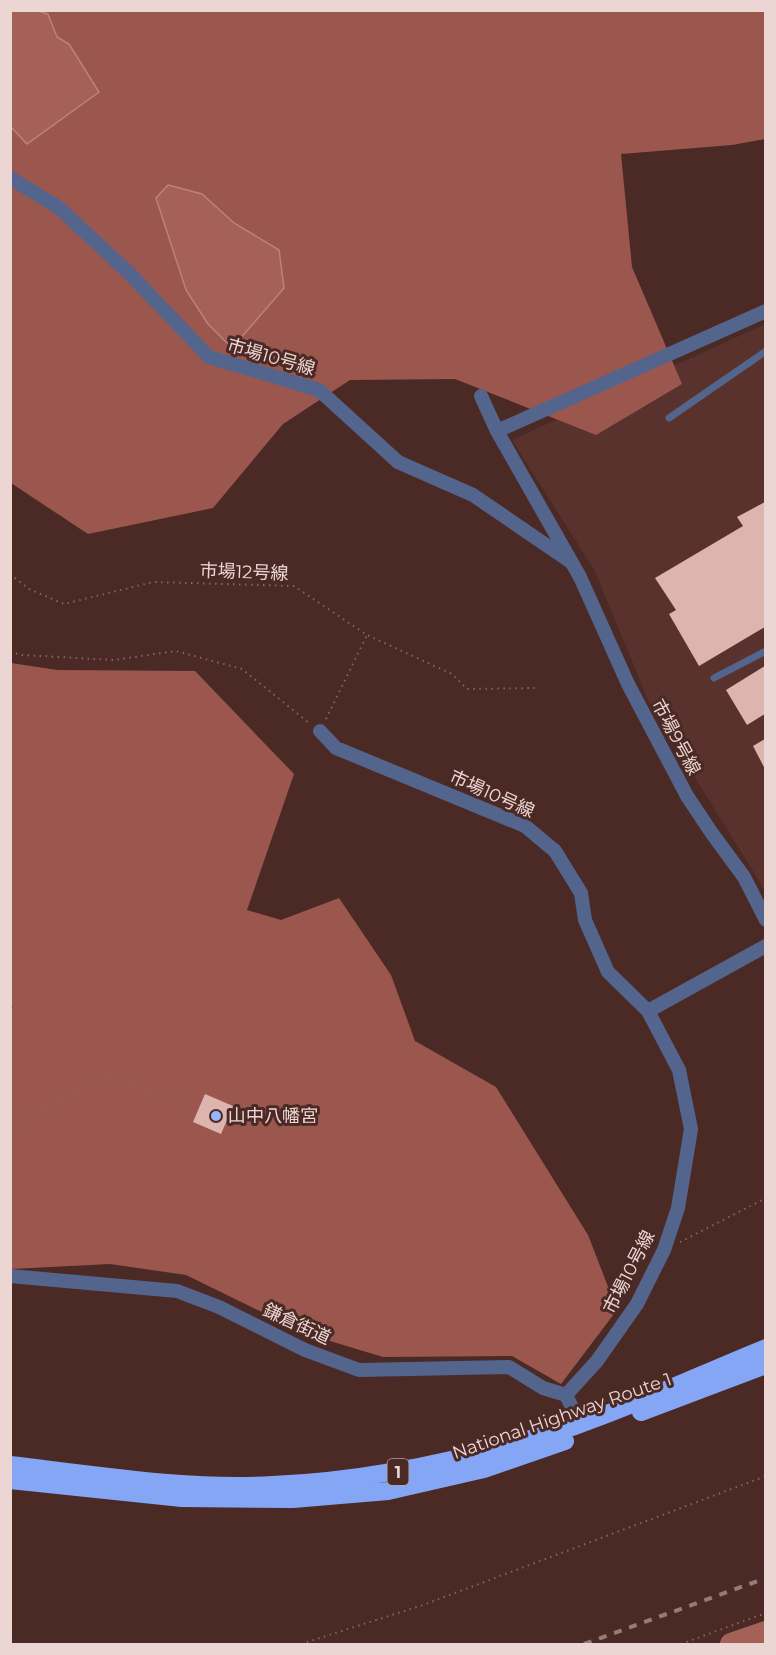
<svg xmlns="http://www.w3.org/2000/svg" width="776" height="1655" viewBox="0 0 776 1655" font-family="Montserrat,'Noto Sans JP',sans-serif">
<rect width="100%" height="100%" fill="#4b2a26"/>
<path fill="#5a322d" d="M765,324V893L755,874L651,707L595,571L512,440Z"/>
<g fill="#9b574e">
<path d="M10,11H765V139L732,145L621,154L632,267L682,384L596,435L455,379L350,380L283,424L213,508L88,534L11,483Z"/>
<path d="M11,663L57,670L195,671L294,774L247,910L281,920L339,898L391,975L415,1041L496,1087L588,1235L617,1310L561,1384L512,1356L383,1357L307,1334L186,1275L110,1264L11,1269L10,1010L13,1007H11Z"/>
</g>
<g fill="#a56057" stroke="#ba837c" stroke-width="1.5">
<path d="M11,10L38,11L48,14L57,37L69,44L99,92L27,144L11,127Z"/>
<path d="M168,185L202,194L234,223L279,250L284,288L232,348L208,324L186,290L156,198Z"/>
</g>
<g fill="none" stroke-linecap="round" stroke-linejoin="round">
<path stroke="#a56057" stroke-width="22" d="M731,1644L766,1632"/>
</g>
<g fill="#deb4ae">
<path d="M765,502V627L699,666L669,614L676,610L655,578L743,526L737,517Z"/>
<path d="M765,666V714L747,725L726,690Z"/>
<path d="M765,739V769L753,746Z"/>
<path d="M205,1094L233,1106L221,1134L193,1122Z"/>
</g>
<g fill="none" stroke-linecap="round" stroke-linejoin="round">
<g stroke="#836562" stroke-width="2" stroke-dasharray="1.5 4.5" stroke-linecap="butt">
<path d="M10,574L29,589L64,604L153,582L294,586L367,635L452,674L467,689L537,688"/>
<path d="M10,652L22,655L114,660L176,651L242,669L309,723"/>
<path d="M326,719L367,635"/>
<path d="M10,1127L103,1076H112L186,1105"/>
<path d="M680,1242L766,1198"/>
<path d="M301,1644L423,1605L766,1476"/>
<path d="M681,1644L766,1613"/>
</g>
<g stroke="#53658d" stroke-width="7">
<path d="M669,418L766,351"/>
<path d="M714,678L766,651"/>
</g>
<g stroke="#53658d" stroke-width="14">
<path d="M10,178L58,207L129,273L209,357L319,390L398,462L473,495L571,562"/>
<path d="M481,396L497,431L580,577L628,684L687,796L711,832L744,877L766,920"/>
<path d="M497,431L766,311"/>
<path d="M320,731L336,748L525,826L555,851L581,893L585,920L608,972L648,1011L679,1070L691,1129L678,1208L664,1250L637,1304L597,1361L566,1395"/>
<path d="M648,1011L766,946"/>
<path d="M10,1276L177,1291L219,1307L305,1350L359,1370L509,1367L543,1388L566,1395"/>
<path d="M566,1395L580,1424"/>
</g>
<g stroke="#84a6f5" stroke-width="18">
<path d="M641,1412L766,1365"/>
<path d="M10,1465C97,1475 186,1490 273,1485C359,1481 442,1465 524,1441C542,1435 562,1431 580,1424C643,1402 704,1373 766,1348"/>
<path d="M10,1480L182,1498L293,1499L388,1491L484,1469L565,1441"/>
</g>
<path stroke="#977b78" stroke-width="4" stroke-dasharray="8 8" stroke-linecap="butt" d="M584,1644L766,1578"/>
</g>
<circle fill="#97b6fd" stroke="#4b2a26" stroke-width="2" cx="216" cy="1116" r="6"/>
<g text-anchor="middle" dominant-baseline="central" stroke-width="6" stroke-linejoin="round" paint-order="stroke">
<rect fill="#4b2a26" stroke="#bca29f" stroke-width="1.5" x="387.5" y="1459" width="21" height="26" rx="4.5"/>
<g font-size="16" font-weight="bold" fill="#ecd6d3">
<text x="398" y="1472">1</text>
</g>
<g font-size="18" fill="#ecd6d3" stroke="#4b2a26">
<text transform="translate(271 357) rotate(16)">市場10号線</text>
<text transform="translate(244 572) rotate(2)">市場12号線</text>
<text transform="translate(676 737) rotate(62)">市場9号線</text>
<text transform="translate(492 794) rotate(24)">市場10号線</text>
<text transform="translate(629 1272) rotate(-63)">市場10号線</text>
<text transform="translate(297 1324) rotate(25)">鎌倉街道</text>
<text transform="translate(562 1416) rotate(-19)">National Highway Route 1</text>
</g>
<g font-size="18" fill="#ecd6d3" stroke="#4b2a26" text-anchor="start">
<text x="228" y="1116">山中八幡宮</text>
</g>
</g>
<rect width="776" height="1655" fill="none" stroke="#ecd6d3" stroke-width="24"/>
</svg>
